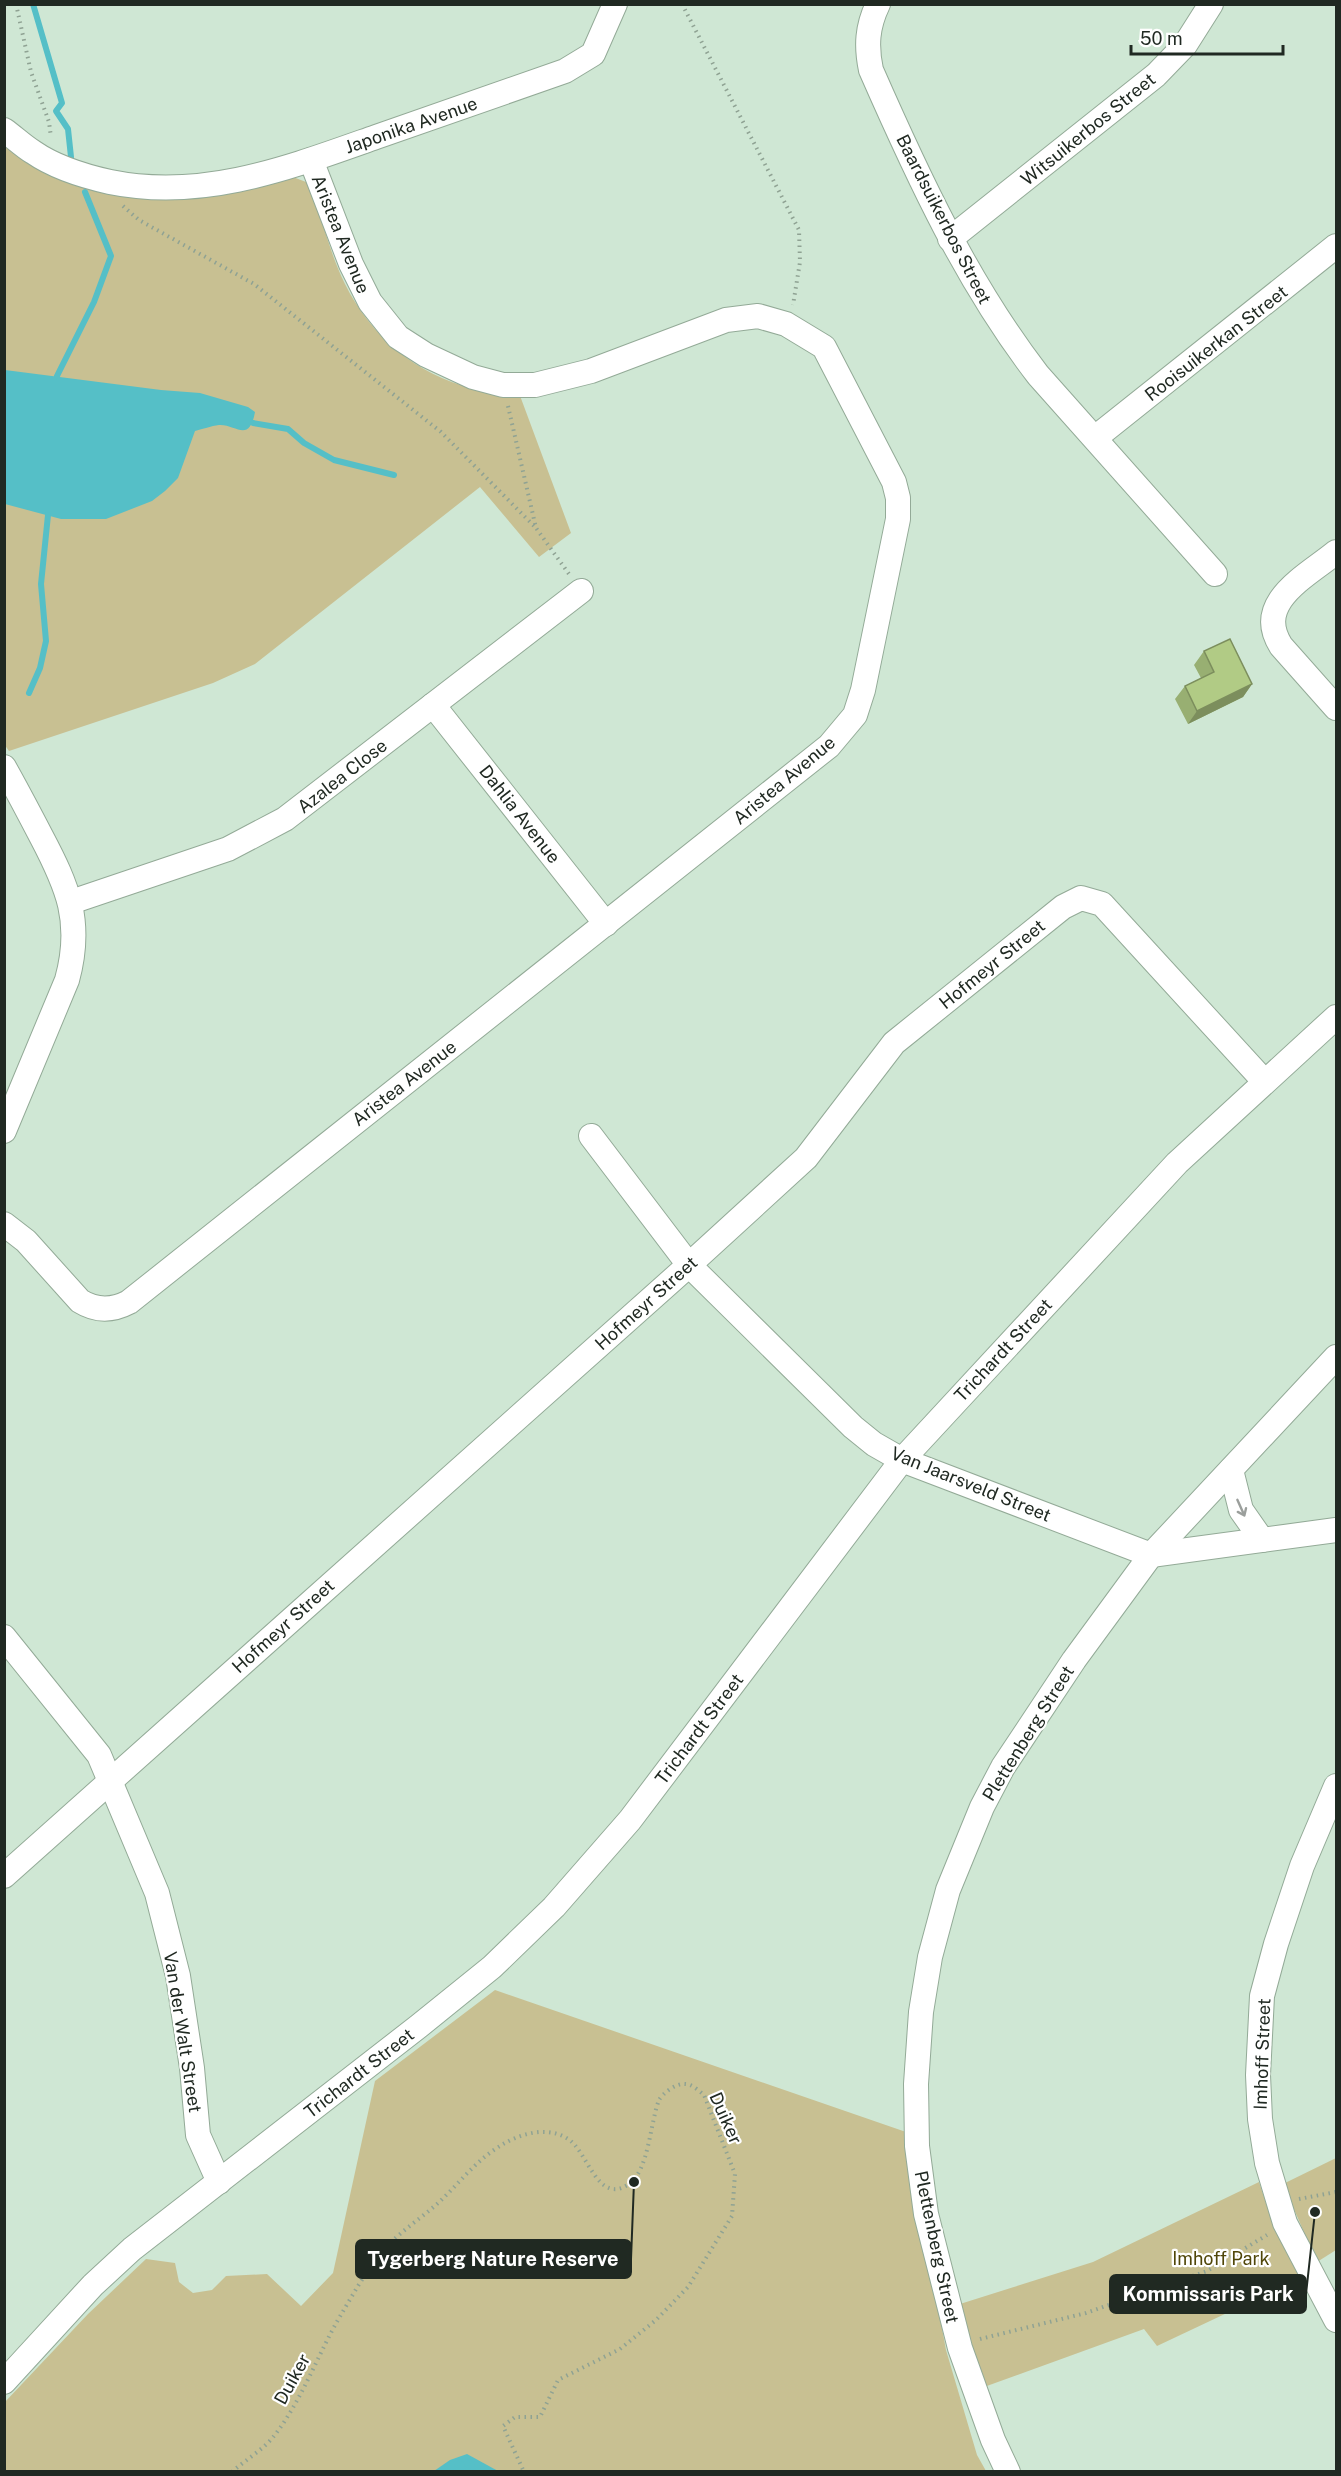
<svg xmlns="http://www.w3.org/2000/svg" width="1341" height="2476" viewBox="0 0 1341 2476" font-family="'Public Sans',sans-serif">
<rect width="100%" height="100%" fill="#cfe7d4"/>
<g fill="#c8c092">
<path d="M4,142L67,180L293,177L306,182L313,193C323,223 331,256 345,284C370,335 417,376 473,388C488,391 504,392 519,393L571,533L539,557L480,487L255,664L213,683L9,751L4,744Z"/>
<path d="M495,1990L906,2132L946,2350L977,2455L986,2471H5L4,2403L88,2314L146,2259L175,2263L179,2282L193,2293L212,2290L226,2276L267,2274L301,2306L333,2273L375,2081Z"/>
<path d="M1336,2158V2250L1317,2262L1283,2184Z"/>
<path d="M1259,2182L1270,2215L1301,2278L1157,2346L1144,2329L984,2387L960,2304L1093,2262Z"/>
</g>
<g fill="#55bfc7">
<path d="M5,370L161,390L200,393L248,407L255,412C249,444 236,424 219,425C211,426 203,429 195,431L178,478L165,491L152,501L106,519H61L5,504Z"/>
<path d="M467,2454L498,2471H434L450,2460Z"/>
</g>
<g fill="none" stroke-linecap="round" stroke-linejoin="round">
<g stroke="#55bfc7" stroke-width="6">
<path d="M33,4L62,103L56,111L68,129L71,157"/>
<path d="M57,376L94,302L111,256L85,192"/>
<path d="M253,423L288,429L304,443L334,460L394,475"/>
<path d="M29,693L40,668L46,641L41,584L48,515"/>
</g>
<g stroke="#93aa97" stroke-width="26">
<g id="street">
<path d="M878,4C867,27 866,46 871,70C918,177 967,283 1038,375L1215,574"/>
<path d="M4,130C14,137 23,146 33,152C56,168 83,176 110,182C203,201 288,168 376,137C439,115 502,93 565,71L593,54L615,4"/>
<path d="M950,239L1156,75L1185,45L1211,4"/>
<path d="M1095,438L1336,246"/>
<path d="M1336,552C1307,576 1253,602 1281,646L1336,708"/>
<path d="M433,705L606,924"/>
<path d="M4,767C17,790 29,813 41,836C68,887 83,922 67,980L4,1131"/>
<path d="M71,902L228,849L285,819L581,591"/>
<path d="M591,1136L689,1265L853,1427L874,1444L902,1460L1151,1555L1336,1530"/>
<path d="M4,1224L26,1241L80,1301C96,1311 112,1311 129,1302L829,746L855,715L863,690L898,519V498L894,482L824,347L786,324L758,316L726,320L591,371L535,385H503L473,377L426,355L398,337L370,302L351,264L311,160"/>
<path d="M1231,1470L1241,1510L1262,1540"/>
<path d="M4,1637L99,1755L157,1893L178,1976L192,2068L198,2135L219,2182"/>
<path d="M1336,1786L1302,1866L1276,1944L1262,1996L1258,2075L1260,2119L1267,2163L1285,2223L1336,2320"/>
<path d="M4,1876L689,1265L806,1158L894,1043L1063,907L1081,898L1102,904L1264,1081"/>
<path d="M4,2382L93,2285L132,2249L419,2026L492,1967L554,1907L630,1820L902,1460L1177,1163L1336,1017"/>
<path d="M1008,2472L993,2440L960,2348L926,2214L917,2146L916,2084L921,2012L930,1957L948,1890L982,1807L1003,1767L1074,1660L1151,1555L1336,1357"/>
</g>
</g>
<g stroke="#8fa293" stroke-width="4" stroke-dasharray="1.5 4.5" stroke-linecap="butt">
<path d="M16,4L31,72L49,122L51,137"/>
<path d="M682,4L799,230L800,262L793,305"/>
<path d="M123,206L139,220L254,284L441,432L536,528"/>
<path d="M508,406L536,528L569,574"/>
<path d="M1299,2199L1336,2192"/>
<path d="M980,2339L1086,2313L1207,2271L1267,2235"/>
<path d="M232,2472C245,2460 263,2450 274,2436C303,2399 318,2353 342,2313C355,2291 370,2264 388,2245C403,2230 421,2218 437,2204C458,2185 475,2161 500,2146C519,2134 547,2125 568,2139C588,2151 597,2206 629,2184C649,2170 650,2123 659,2100C663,2093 676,2083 685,2084C692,2084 699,2091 704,2095L735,2174L732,2216L688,2287L656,2320L620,2349L558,2380L540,2417H515L503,2426L524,2472"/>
</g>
<use href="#street" stroke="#fff" stroke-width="24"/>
</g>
<path fill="#98af72" d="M1204,651L1252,684L1243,697L1188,724L1175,699L1185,686L1201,678L1194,665Z"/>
<path fill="#7c8e5d" d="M1252,684L1243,697L1188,724L1197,711Z"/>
<path fill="#b1cb85" stroke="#7c8e5d" stroke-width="1.5" d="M1230,639L1252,684L1197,711L1185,686L1214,672L1204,651Z"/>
<defs><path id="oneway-shaft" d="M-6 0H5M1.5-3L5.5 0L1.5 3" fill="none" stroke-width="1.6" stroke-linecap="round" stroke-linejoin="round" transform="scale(1.5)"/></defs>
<use stroke="#9b9f9c" href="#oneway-shaft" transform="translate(1241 1508) rotate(66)"/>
<g text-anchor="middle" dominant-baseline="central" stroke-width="4.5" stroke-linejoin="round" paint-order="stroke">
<g font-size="18" fill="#202922" stroke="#fff">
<text transform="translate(411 125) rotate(-19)">Japonika Avenue</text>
<text transform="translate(1088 129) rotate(-39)">Witsuikerbos Street</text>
<text transform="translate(944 219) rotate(63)">Baardsuikerbos Street</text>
<text transform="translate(341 234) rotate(68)">Aristea Avenue</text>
<text transform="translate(1216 343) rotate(-38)">Rooisuikerkan Street</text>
<text transform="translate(342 776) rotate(-38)">Azalea Close</text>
<text transform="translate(784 780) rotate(-40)">Aristea Avenue</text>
<text transform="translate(520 814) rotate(52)">Dahlia Avenue</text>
<text transform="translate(992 964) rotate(-39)">Hofmeyr Street</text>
<text transform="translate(404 1083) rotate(-38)">Aristea Avenue</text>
<text transform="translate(646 1303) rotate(-42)">Hofmeyr Street</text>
<text transform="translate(1003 1350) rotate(-47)">Trichardt Street</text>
<text transform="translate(971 1484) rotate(22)">Van Jaarsveld Street</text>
<text transform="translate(283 1626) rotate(-42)">Hofmeyr Street</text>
<text transform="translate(699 1729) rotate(-53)">Trichardt Street</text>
<text transform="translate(1028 1733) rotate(-58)">Plettenberg Street</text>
<text transform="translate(183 2032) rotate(81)">Van der Walt Street</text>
<text transform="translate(1262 2054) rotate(-88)">Imhoff Street</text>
<text transform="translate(359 2073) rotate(-38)">Trichardt Street</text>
<text transform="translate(726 2118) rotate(66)">Duiker</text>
<text transform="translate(937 2247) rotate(78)">Plettenberg Street</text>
<text transform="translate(292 2379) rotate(-61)">Duiker</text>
</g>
<g font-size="18" fill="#504609" stroke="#fff">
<text x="1221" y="2258">Imhoff Park</text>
</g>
</g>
<path fill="none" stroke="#202922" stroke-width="2" d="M634 2182L631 2259M1315 2212L1306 2294"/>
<g fill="#202922" stroke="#fff" stroke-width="2">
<circle cx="634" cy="2182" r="6"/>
<circle cx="1315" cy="2212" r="6"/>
</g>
<g fill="#202922" stroke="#202922" stroke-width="2">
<rect x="356" y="2240" width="275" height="38" rx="6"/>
<rect x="1110" y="2275" width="196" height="38" rx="6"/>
</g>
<g font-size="20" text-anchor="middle" font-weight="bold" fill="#fff">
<text x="493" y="2266">Tygerberg Nature Reserve</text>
<text x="1208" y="2301">Kommissaris Park</text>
</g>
<rect width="1341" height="2476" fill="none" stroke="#202922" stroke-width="12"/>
<path d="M1131 45v9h152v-9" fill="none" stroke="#202922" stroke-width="3"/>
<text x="1140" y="45" font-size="18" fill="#202922" stroke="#ffffff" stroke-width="4.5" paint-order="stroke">50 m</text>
</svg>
